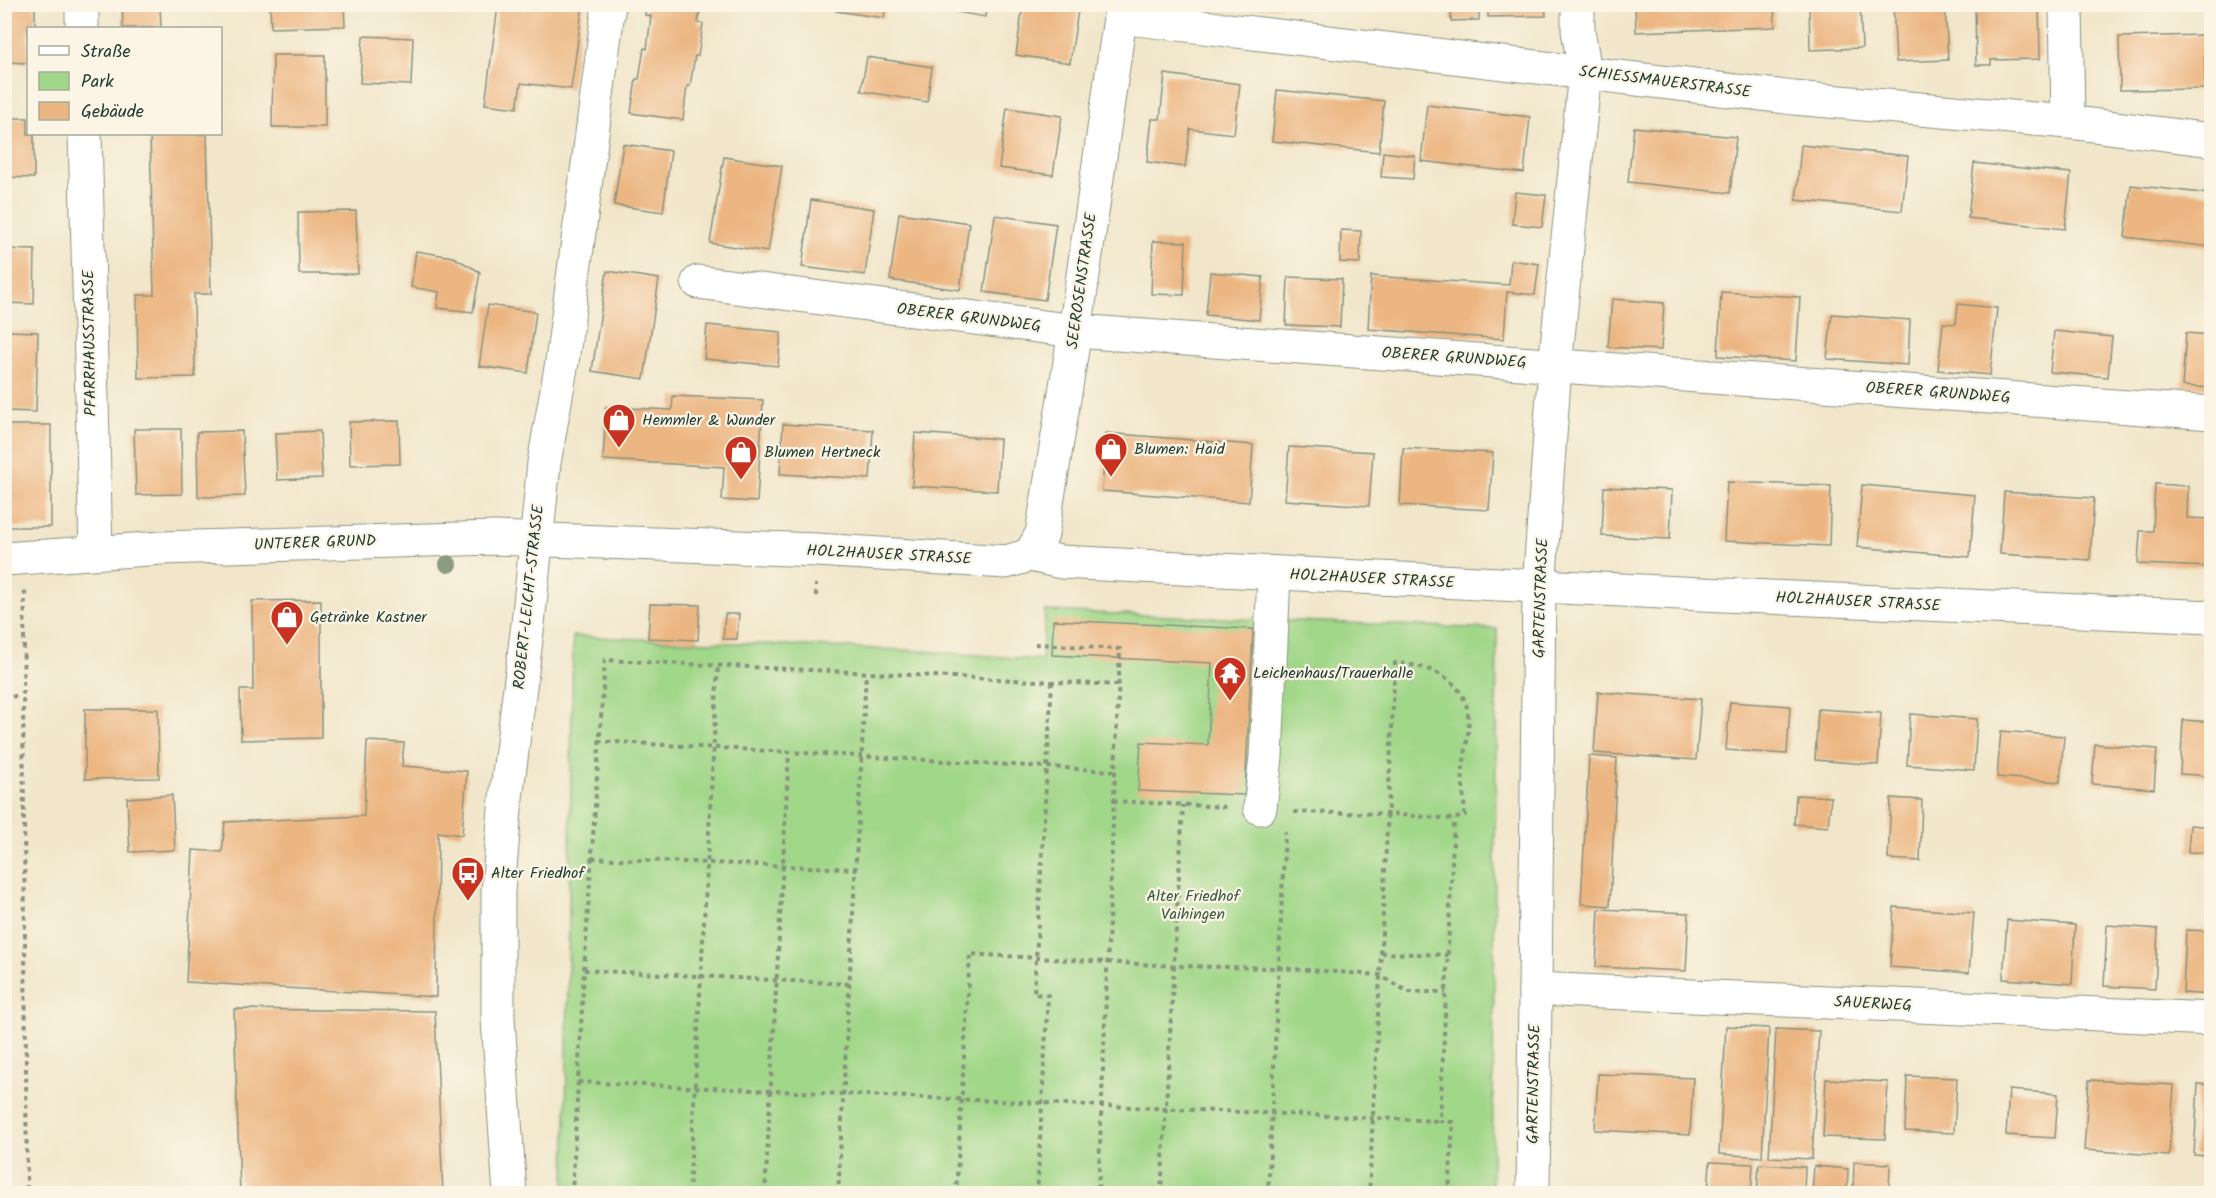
<svg xmlns="http://www.w3.org/2000/svg" width="2216" height="1198" viewBox="0 0 2216 1198" font-family="Kalam,sans-serif">
<rect width="100%" height="100%" fill="#fcf5e5"/>
<filter id="ink" filterUnits="userSpaceOnUse"><feTurbulence type="fractalNoise" baseFrequency=".0167" numOctaves="2"/><feDisplacementMap in="SourceGraphic" scale="12" xChannelSelector="R" yChannelSelector="G"/><feConvolveMatrix kernelMatrix="1 2 1 2 8 2 1 2 1" color-interpolation-filters="sRGB"/></filter>
<filter id="wash" filterUnits="userSpaceOnUse"><feTurbulence type="fractalNoise" baseFrequency=".008" numOctaves="4" result="noise"/><feDisplacementMap in="SourceGraphic" scale="24" xChannelSelector="R" yChannelSelector="G"/><feGaussianBlur stdDeviation="1.35" result="paint"/><feColorMatrix in="noise" values="0 0 0 0 0 0 0 0 0 0 0 0 0 0 0 0 0 1.4 0 .05"/><feComposite in="paint" operator="in"/></filter>
<g filter="url(#wash)">
<rect width="100%" height="100%" fill="#f1e6ca"/>
<path fill="#a1d789" stroke="#608a5e" stroke-width="1.5" d="M1045,611L1497,629L1492,1193L565,1194L573,636L924,651L1042,660Z"/>
<g id="blocks">
<g fill="#ecb682">
<path d="M4,4H35V28H28V63L4,62Z"/>
<path d="M122,4H160L161,28H123Z"/>
<path d="M528,4H583L571,89L521,83L517,108L485,104L498,6L527,10Z"/>
<path d="M646,4H701L698,23L703,24L698,56H695L690,86H687L683,120L631,113L636,79H639L644,48L647,49L651,16L645,15Z"/>
<path d="M837,4H886L884,18L836,11Z"/>
<path d="M912,4H987L985,17Z"/>
<path d="M1023,4H1079L1070,63L1016,55Z"/>
<path d="M1249,4H1281V7L1249,8Z"/>
<path d="M1451,4H1479V20L1451,21Z"/>
<path d="M1488,4H1545L1546,16L1488,17Z"/>
<path d="M1635,4H1774L1775,27L1636,32Z"/>
<path d="M1809,4H1860L1862,48L1810,50Z"/>
<path d="M1893,4H1945L1948,60L1896,62Z"/>
<path d="M2039,4L2040,59L1991,60V65H1976L1975,5Z"/>
<path d="M270,5H344L345,26L271,28Z"/>
<path d="M2204,35L2205,89L2120,90L2119,37Z"/>
<path d="M363,36L413,38L411,85L360,83Z"/>
<path d="M273,55H325V127H272Z"/>
<path d="M867,57L932,67L927,102L861,91Z"/>
<path d="M1165,74L1240,84L1234,134L1190,129L1185,167L1147,162L1152,119H1160Z"/>
<path d="M1277,90L1384,101L1379,152L1272,141Z"/>
<path d="M1427,105L1530,117L1524,173L1421,161Z"/>
<path d="M1007,108L1062,116L1053,175L999,168Z"/>
<path d="M4,118H28V134H34V178L4,177Z"/>
<path d="M1634,127L1736,137L1730,193L1628,182Z"/>
<path d="M150,134H207L211,294H194L195,377L138,378L137,295H154Z"/>
<path d="M623,144L671,151L663,212L614,205Z"/>
<path d="M1801,145L1908,156L1902,211L1796,200Z"/>
<path d="M1383,152L1415,156L1413,179L1381,177Z"/>
<path d="M724,157L782,166L768,252L710,243Z"/>
<path d="M1974,163L2071,173L2065,229L1968,218Z"/>
<path d="M2131,185L2211,194V247L2125,237Z"/>
<path d="M1515,192L1546,195L1542,227L1512,224Z"/>
<path d="M811,200L874,209L865,275L802,267Z"/>
<path d="M356,211L358,274H299L298,212Z"/>
<path d="M899,213L969,223L960,290L890,280Z"/>
<path d="M995,215L1056,224L1045,300L984,292Z"/>
<path d="M1341,230L1361,231L1360,263L1340,262Z"/>
<path d="M1153,241L1186,242L1184,295L1151,294Z"/>
<path d="M4,249L35,250L34,304L4,303Z"/>
<path d="M416,251L453,257L480,272L473,312L437,308L439,292L411,287Z"/>
<path d="M1511,260L1539,264L1535,295L1507,292L1504,339L1368,329L1371,276L1509,285Z"/>
<path d="M607,271L659,279L644,379L592,371Z"/>
<path d="M1210,272L1263,277L1259,320L1206,315Z"/>
<path d="M1288,277L1342,279L1340,327L1286,325Z"/>
<path d="M1721,292L1800,297L1796,361L1718,356Z"/>
<path d="M1612,299L1664,303L1661,350L1608,347Z"/>
<path d="M1958,304L1997,308L1990,375L1938,370L1943,323L1956,324Z"/>
<path d="M488,305L536,312L528,373L479,366Z"/>
<path d="M1832,314L1910,320L1908,365L1827,359Z"/>
<path d="M707,325L781,332L778,366L704,359Z"/>
<path d="M5,331L38,332L36,412L4,411Z"/>
<path d="M2054,331L2112,337L2108,377L2050,372Z"/>
<path d="M2186,333L2211,335V388L2182,386Z"/>
<path d="M673,396L763,400L757,502L722,500L724,467L603,460L606,407L672,410Z"/>
<path d="M399,421L400,464L350,465L349,422Z"/>
<path d="M783,424L873,430L870,479L780,474Z"/>
<rect x="4" y="425" width="47" height="102"/>
<path d="M134,429H181L182,494L136,495Z"/>
<path d="M242,431L245,496L198,497L197,432Z"/>
<path d="M320,431L322,478L277,480L275,433Z"/>
<path d="M915,433L1000,439L997,491L912,486Z"/>
<path d="M1106,433L1253,445L1249,502L1102,491Z"/>
<path d="M1289,447L1373,452L1369,506L1285,500Z"/>
<path d="M1403,448L1493,453L1489,510L1400,505Z"/>
<path d="M1727,482L1831,486L1829,546L1724,541Z"/>
<path d="M2155,484L2188,486L2187,518L2211,519V567L2138,564L2140,531H2153Z"/>
<path d="M1862,485L1975,495L1970,557L1857,547Z"/>
<path d="M1604,487L1672,490L1670,539L1602,536Z"/>
<path d="M2004,492L2094,498L2090,560L2000,554Z"/>
<path d="M321,600V738L241,740L240,690H253L252,601Z"/>
<path d="M650,604L700,605L698,640L648,638Z"/>
<path d="M725,614H739L737,639H723Z"/>
<path d="M1053,620L1253,629L1245,795L1138,791L1141,742L1208,745L1212,663L1052,655Z"/>
<path d="M1598,692L1701,699L1696,760L1594,753Z"/>
<path d="M1730,702L1790,706L1787,754L1726,750Z"/>
<path d="M85,709H158L159,778L85,779Z"/>
<path d="M1818,709L1881,713L1878,765L1815,760Z"/>
<path d="M1910,714L1977,719L1974,770L1907,765Z"/>
<path d="M2183,720L2211,722V776L2180,774Z"/>
<path d="M2001,731L2064,736L2060,782L1997,777Z"/>
<path d="M367,741L404,743L402,766L467,771L462,835L438,832L436,997L186,982L193,850L222,852L225,822L364,816Z"/>
<path d="M2095,744L2157,749L2154,789L2092,784Z"/>
<path d="M1589,756L1617,758L1610,906L1581,904Z"/>
<path d="M172,795L175,850L130,852L127,798Z"/>
<path d="M1796,795L1831,797L1828,827L1794,824Z"/>
<path d="M1891,798L1922,800L1920,861L1888,859Z"/>
<path d="M2190,825L2211,827V853L2188,852Z"/>
<path d="M1894,907L1974,913L1969,973L1890,967Z"/>
<path d="M1599,909L1689,913L1686,971L1596,967Z"/>
<path d="M2007,920L2075,925L2072,984L2003,979Z"/>
<path d="M2107,925L2158,929L2155,989L2104,986Z"/>
<path d="M2186,930L2211,931V995L2183,993Z"/>
<path d="M234,1009L435,1011L443,1194H240Z"/>
<path d="M1726,1026L1769,1028L1762,1157L1719,1154Z"/>
<path d="M1776,1029L1819,1031L1812,1159L1769,1157Z"/>
<path d="M1598,1074L1693,1078L1690,1135L1595,1130Z"/>
<path d="M1907,1076L1957,1078L1954,1133L1905,1131Z"/>
<path d="M1826,1079L1888,1082L1885,1139L1823,1137Z"/>
<path d="M2089,1080L2174,1085L2169,1156L2084,1150Z"/>
<path d="M2198,1084L2211,1085V1156L2194,1155Z"/>
<path d="M2009,1090L2058,1094L2055,1138L2006,1135Z"/>
<path d="M1710,1162L1753,1164L1751,1194H1708Z"/>
<path d="M1854,1162L1890,1164L1889,1194H1853Z"/>
<path d="M1759,1164L1805,1167L1804,1194H1757Z"/>
<path d="M1814,1166L1848,1169L1847,1194H1812Z"/>
</g>
</g>
</g>
<g filter="url(#ink)">
<use href="#blocks" fill-opacity="0" stroke="#88927f" stroke-width="1.5"/>
<g fill="none" stroke-linecap="round" stroke-linejoin="round">
<g stroke="#88927f" stroke-width="35">
<g id="minor">
<path d="M82,4V28"/>
<path d="M2066,4L2068,122"/>
<path d="M1120,17L1794,98L2068,122L2212,140"/>
<path d="M85,134L96,552"/>
<path d="M698,282L1075,331L2212,413"/>
<path d="M1030,555L1042,534L1075,331L1122,4"/>
<path d="M4,559L162,548L494,538L817,550L1006,562L1030,555L1061,562C1445,583 1828,600 2212,617"/>
<path d="M1260,808L1266,757L1274,574"/>
<path d="M1535,989L2212,1019"/>
<path d="M510,1194L498,1019V891L506,798L528,624L544,463L562,362L609,4"/>
<path d="M1533,1194L1539,588L1555,366L1585,72L1578,30V4"/>
</g>
</g>
<g stroke="#88927f" stroke-width="4" stroke-dasharray="4.5 4.5" stroke-linecap="butt">
<path d="M25,591L23,692L27,1194"/>
<path d="M816,596V584"/>
<path d="M1035,644L1120,649L1098,1194"/>
<path d="M4,701L23,692"/>
<path d="M598,741L1115,771"/>
<path d="M1113,801L1227,807"/>
<path d="M1294,812L1388,814L1454,819L1465,815C1464,800 1462,784 1463,769C1465,751 1470,732 1468,714C1464,677 1426,665 1395,663L1381,953L1380,975L1369,1194"/>
<path d="M592,858L856,869"/>
<path d="M1381,953L1448,955"/>
<path d="M584,970L850,984"/>
<path d="M578,1082L1440,1121"/>
<path d="M572,1194L584,970L605,660L1118,685"/>
<path d="M689,1194L718,666"/>
<path d="M765,1194L789,752"/>
<path d="M838,1194L866,673"/>
<path d="M956,1194L970,954L1173,966L1279,968L1380,975L1408,992H1446"/>
<path d="M1037,1194L1048,995L1034,994L1052,681"/>
<path d="M1161,1194L1183,805"/>
<path d="M1268,1194L1285,832"/>
<path d="M1449,1194L1453,1122L1440,1121L1454,819"/>
</g>
<use href="#minor" stroke="#fff" stroke-width="33"/>
</g>
<circle fill="#8c9a81" cx="448" cy="564" r="9"/>
</g>
<defs>
<g id="shop-pin" transform="scale(1.725)"><path d="M0 17L-7.5 6A9.5 9.5 0 1 1 7.5 6Z" fill="#c8321e" stroke="#fcf5e5"/><path d="M-5-2.5h2.3a2.7 3.5 0 0 1 5.4 0H5L5.5 6h-11ZM-1.5-2.5h3a1.5 2.3 0 0 0-3 0Z" fill="#fff"/></g>
<g id="temple-pin" transform="scale(1.725)"><path d="M0 17L-7.5 6A9.5 9.5 0 1 1 7.5 6Z" fill="#c8321e" stroke="#fcf5e5"/><path d="M0-6L5-2H3V0L6.5 2.5H4V6H1.5V3h-3V6H-4V2.5H-6.5L-3 0V-2H-5Z" fill="#fff"/></g>
<g id="bus-pin" transform="scale(1.725)"><path d="M0 17L-7.5 6A9.5 9.5 0 1 1 7.5 6Z" fill="#c8321e" stroke="#fcf5e5"/><path d="M-5-6H5V4H4V6H2V4H-2V6H-4V4H-5ZM-3.5-4V0h7V-4ZM-3.5 1.2v1.5H-2V1.2ZM2 1.2v1.5H3.5V1.2Z" fill="#fff"/></g>
</defs>
<g fill-rule="evenodd">
<use href="#shop-pin" x="619" y="420"/>
<use href="#shop-pin" x="1111" y="449"/>
<use href="#shop-pin" x="741" y="452"/>
<use href="#shop-pin" x="287" y="617"/>
<use href="#temple-pin" x="1230" y="673"/>
<use href="#bus-pin" x="468" y="873"/>
</g>
<g text-anchor="middle" dominant-baseline="central" stroke-width="4.5" stroke-linejoin="round" paint-order="stroke">
<g font-size="16" fill="#1f3d34" stroke="#fcf5e5">
<text transform="translate(1665 82) rotate(7)">SCHIESSMAUERSTRASSE</text>
<text transform="translate(1082 281) rotate(-82)">SEEROSENSTRASSE</text>
<text transform="translate(969 318) rotate(7)">OBERER GRUNDWEG</text>
<text transform="translate(90 343) rotate(-91)">PFARRHAUSSTRASSE</text>
<text transform="translate(1454 358) rotate(4)">OBERER GRUNDWEG</text>
<text transform="translate(1938 393) rotate(4)">OBERER GRUNDWEG</text>
<text transform="translate(315 543) rotate(-2)">UNTERER GRUND</text>
<text transform="translate(889 555) rotate(3)">HOLZHAUSER STRASSE</text>
<text transform="translate(1372 579) rotate(3)">HOLZHAUSER STRASSE</text>
<text transform="translate(529 597) rotate(-84)">ROBERT-LEICHT-STRASSE</text>
<text transform="translate(1541 598) rotate(-88)">GARTENSTRASSE</text>
<text transform="translate(1858 602) rotate(3)">HOLZHAUSER STRASSE</text>
<text transform="translate(1873 1004) rotate(3)">SAUERWEG</text>
<text transform="translate(1534 1084) rotate(-89)">GARTENSTRASSE</text>
</g>
<g font-size="16" fill="#1f3d34" stroke="#fcf5e5" text-anchor="start">
<text x="642" y="420">Hemmler &amp; Wunder</text>
<text x="1134" y="449">Blumen: Haid</text>
<text x="764" y="452">Blumen Hertneck</text>
<text x="310" y="617">Getränke Kastner</text>
<text x="1253" y="673">Leichenhaus/Trauerhalle</text>
<text x="491" y="873">Alter Friedhof</text>
</g>
<g font-size="16" fill="#395c45" stroke="#fcf5e5">
<text x="1193" y="896">Alter Friedhof<tspan x="1193" dy="18">Vaihingen</tspan></text>
</g>
</g>
<rect width="2216" height="1198" fill="none" stroke="#fcf5e5" stroke-width="24"/>
<rect x="27" y="27" width="195" height="108" fill="#fcf5e5" stroke="#a4ab9e" stroke-width="1.5"/>
<rect x="39" y="46" width="30" height="9" fill="#ffffff" stroke="#a4ab9e" stroke-width="1.5"/>
<text x="81" y="57" font-size="18" fill="#1f3d34">Straße</text>
<rect x="39" y="72" width="30" height="18" fill="#a1d789" stroke="#a4ab9e" stroke-width="1.5"/>
<text x="81" y="87" font-size="18" fill="#1f3d34">Park</text>
<rect x="39" y="102" width="30" height="18" fill="#ecb682" stroke="#a4ab9e" stroke-width="1.5"/>
<text x="81" y="117" font-size="18" fill="#1f3d34">Gebäude</text>
</svg>
